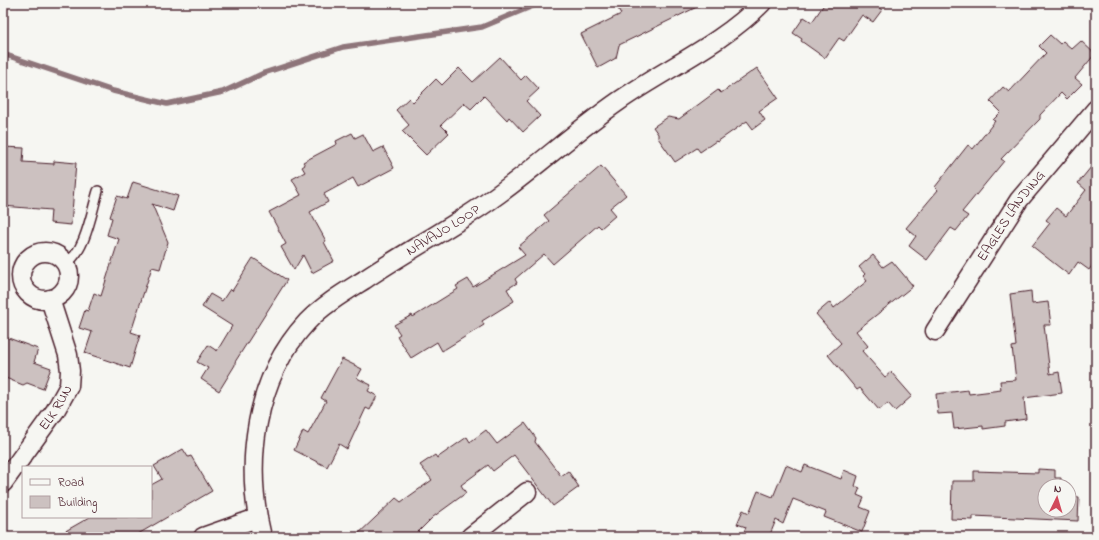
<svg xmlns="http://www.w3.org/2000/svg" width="1099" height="540" viewBox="0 0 1099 540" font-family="'Indie Flower',sans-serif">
<rect width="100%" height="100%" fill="#f6f6f2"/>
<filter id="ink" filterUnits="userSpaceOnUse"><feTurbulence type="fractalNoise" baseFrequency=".025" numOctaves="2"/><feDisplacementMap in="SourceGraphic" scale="8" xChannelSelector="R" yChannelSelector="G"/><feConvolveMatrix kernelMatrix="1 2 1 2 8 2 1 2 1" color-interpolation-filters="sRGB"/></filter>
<g filter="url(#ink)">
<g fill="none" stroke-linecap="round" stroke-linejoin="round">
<path stroke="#8e747a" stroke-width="5.5" d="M3,54L113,91L167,104L223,92L264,73L343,47L482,27L540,3"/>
</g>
<g fill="#ccc1c0" stroke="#4a1f2b">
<path d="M615,3H705L619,45L616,58L598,68L581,34L621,14Z"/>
<path d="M825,3H872L882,10L873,22L862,15L844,41L839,38L825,58L801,41L802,39L793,33L804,17L812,22Z"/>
<path d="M1050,35L1060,44L1063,41L1072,49L1081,41L1095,54L1075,78L1082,84L1067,99L1061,93L1040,115V119L1001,159L1004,161L962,212L968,216L956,231L951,228L927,260L909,246L916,236L906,228L938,190L935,187L968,145L973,149L995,121L993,120L1001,112L990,101L1003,87L1009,92L1046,53L1039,46Z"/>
<path d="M500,57L521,80L526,75L539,89L526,101L540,116L523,132L509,117L507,120L484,96L471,109L464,103L441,125L449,133L426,155L402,131L409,125L396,110L409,98L413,102L436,79L442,85L459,68L473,82Z"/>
<path d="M757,68L778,98L759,111L765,120L753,129L747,121L717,142L716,141L700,152L697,148L675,162L658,138V134L653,127L668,117L679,119L718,90L721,93Z"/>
<path d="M352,133L355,138L363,134L373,152L383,147L394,168L358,187L353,178L324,194L328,202L310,212L326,241L324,242L334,261L312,273L303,255L294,270L281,247L286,244L269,212L301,195L292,179L305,172L302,167L305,165L303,162L337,144L336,141Z"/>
<path d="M3,147L24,148L23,162L54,164V161L76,163L71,225L50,223L51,210L3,206Z"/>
<path d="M1096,161V260L1089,270L1078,262L1069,275L1032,246L1050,223L1046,220L1056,208L1066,216L1086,190L1078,183Z"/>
<path d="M601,166L626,195L610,208L616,215L601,228L598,225L553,264L544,254L515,279L517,283L507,289L514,301L482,321L484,325L442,351L437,342L411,358L397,336L400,334L394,325L412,315L413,317L458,289L456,286L468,279L473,287L525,255L518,247L549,221L544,215Z"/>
<path d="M133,182L178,196L173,211L152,204L168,242L160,269L152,267L131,332L140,335L130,368L85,353L92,332L79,328L85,310L88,311L94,293L101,296L119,239L107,235L112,218L110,217L117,196L127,199Z"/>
<path d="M873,255L883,267L892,261L913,286L856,331L868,346L862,351L885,377L891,372L912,396L895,411L888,403L879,410L860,388L857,390L828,355L841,343L816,314L830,302L834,308L867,281L863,276L865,274L859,267Z"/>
<path d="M253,258L287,280L235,362V365L219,391L201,379L208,368L197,362L208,345L217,351L232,326L202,307L210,294L222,301L230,289L232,291Z"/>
<path d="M1031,291L1032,304L1048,302L1051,325H1044L1050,374L1059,372L1062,393L1024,398L1026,419L1005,422V426L983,429V426L954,429L952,413L938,414L936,394L968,390L969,394L1001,390L1000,381L1016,380L1012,347L1016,346L1010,294Z"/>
<path d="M3,336L38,349L34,362L51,368L43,389L27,383L23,385L3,377Z"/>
<path d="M342,359L362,369L357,378L371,385L368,391L377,396L370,410L366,408L347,449L339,444L327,467L294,450L303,431L308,434L326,401L321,398Z"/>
<path d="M525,423L536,438L535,442L561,476L568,471L579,487L553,506L514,455L493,471L488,465L461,485L466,493L433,517L413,537H355L396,498L401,502L432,480L420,465L435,455L437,458L467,437L470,442L486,430L497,444Z"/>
<path d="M183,449L188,457L191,456L212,491L133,537H55L90,517H151V485L162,479L154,466Z"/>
<path d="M786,465L802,472L805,465L841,479L844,470L858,476L855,486L860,488L857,495L864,498L860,507L870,511L862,532L824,517L826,512L793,499L783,524L776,520L769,537H752L743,534L746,527L737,524L743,510L749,513L758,491L773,497Z"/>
<path d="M1038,469L1055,470V478H1061V485L1068,486H1045V510H1069V496L1079,497L1078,521L973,516V520L951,519L952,481H974V471L1038,473Z"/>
</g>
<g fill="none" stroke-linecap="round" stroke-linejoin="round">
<g stroke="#4a1f2b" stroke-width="12">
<path id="lane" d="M65,263C85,255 92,210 98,191"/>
</g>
<g stroke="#4a1f2b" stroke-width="21">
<g id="street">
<circle cx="45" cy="276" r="24"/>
<path id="s1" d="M935,331L1019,200L1096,109"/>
<path id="s2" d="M3,483L55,411L69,386L70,371L68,355L50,299"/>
<path d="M203,537L257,518"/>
<path id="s3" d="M262,537C244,463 254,379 307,322C323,305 345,292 364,280C398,257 434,237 468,215C522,181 567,137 619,101C666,68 721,45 762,3"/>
<path d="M470,537L527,492"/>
</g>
</g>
<use href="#lane" stroke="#f6f6f2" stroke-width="9"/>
<use href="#street" stroke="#f6f6f2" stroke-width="18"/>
</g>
</g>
<g text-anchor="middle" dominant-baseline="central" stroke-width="3.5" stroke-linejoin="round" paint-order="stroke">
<g font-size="14" fill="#4a1f2b" stroke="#f6f6f2">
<text stroke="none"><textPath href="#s1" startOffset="138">EAGLES LANDING</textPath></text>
<text stroke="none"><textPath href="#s3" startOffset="393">NAVAJO LOOP</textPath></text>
<text stroke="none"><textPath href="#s2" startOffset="92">ELK RUN</textPath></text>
</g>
</g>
<rect width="1099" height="540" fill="none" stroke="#f6f6f2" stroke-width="16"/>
<rect x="8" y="8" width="1083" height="524" fill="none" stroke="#4a1f2b" stroke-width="1.5" filter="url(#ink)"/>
<rect x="22" y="466" width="130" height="52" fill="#f6f6f2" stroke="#b1a0a2"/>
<rect x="30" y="479" width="20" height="6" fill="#f6f6f2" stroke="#b1a0a2"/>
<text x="58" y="486" font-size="12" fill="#4a1f2b">Road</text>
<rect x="30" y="496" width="20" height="12" fill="#ccc1c0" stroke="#b1a0a2"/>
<text x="58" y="506" font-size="12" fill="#4a1f2b">Building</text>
<g transform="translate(1057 498) rotate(5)"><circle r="19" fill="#f6f6f2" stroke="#b1a0a2"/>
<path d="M0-3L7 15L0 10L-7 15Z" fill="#d1495b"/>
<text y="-6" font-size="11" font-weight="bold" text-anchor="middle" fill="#4a1f2b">N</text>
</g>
</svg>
